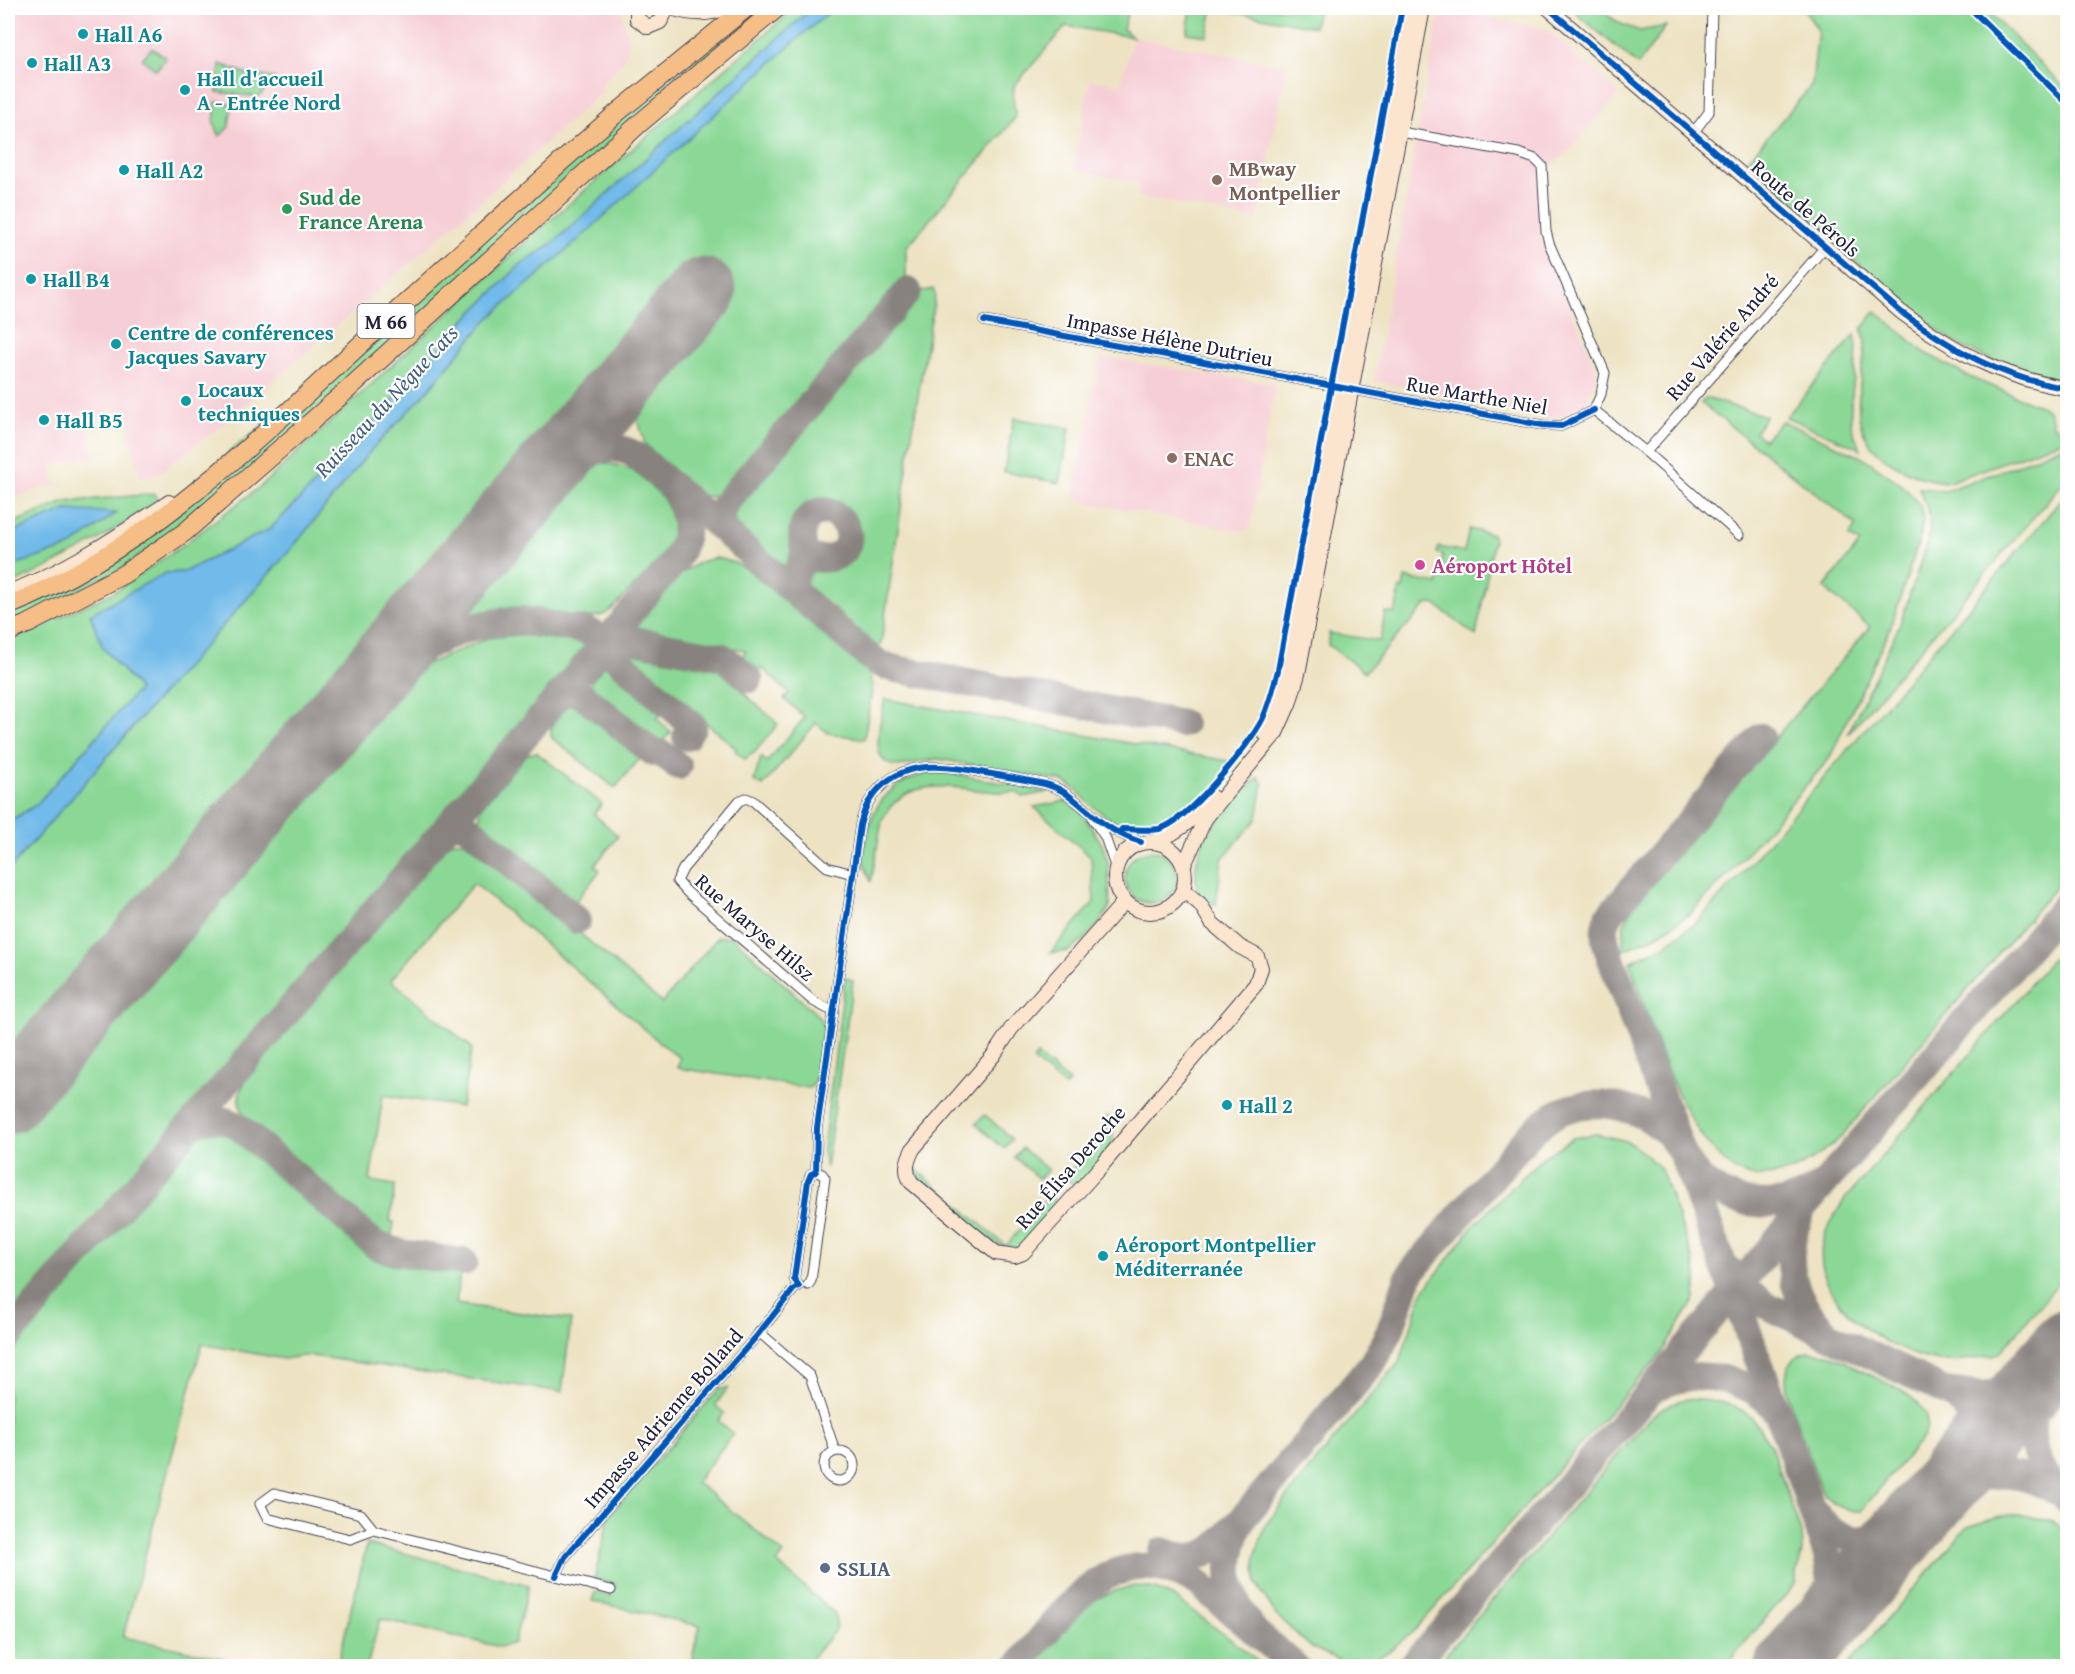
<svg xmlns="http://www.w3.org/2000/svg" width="2075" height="1674" viewBox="0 0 2075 1674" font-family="'Gentium Book Plus',serif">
<rect width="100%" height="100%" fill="#fff"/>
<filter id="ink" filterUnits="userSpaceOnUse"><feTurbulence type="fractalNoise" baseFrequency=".0167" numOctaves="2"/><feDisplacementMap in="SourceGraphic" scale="12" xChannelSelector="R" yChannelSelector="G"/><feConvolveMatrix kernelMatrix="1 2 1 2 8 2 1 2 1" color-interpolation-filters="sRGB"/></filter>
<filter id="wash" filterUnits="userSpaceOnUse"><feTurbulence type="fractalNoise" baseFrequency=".008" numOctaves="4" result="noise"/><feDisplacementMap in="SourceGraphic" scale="24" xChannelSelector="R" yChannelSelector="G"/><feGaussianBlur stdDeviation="1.35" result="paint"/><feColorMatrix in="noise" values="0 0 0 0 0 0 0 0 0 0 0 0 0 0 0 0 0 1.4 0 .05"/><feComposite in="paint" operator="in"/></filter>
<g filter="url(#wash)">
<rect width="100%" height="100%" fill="#ede3c3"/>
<g fill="#f6cfd6">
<path d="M8,8H620L629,40L624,60L600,85L603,91L456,223L222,425L155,476L141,479L127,423L112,407L88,427L93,457L53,465L51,469L57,486L44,487L8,501Z"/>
<path d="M1440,8L1545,29L1619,93L1568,152L1539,174V231L1597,372L1586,403L1556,419L1374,381Z"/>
<path d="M1133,37L1287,66L1257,219L1138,197L1140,183L1073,170L1090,79L1120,85Z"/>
<path d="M1100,357L1275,384L1250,528L1242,531L1078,501L1074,493Z"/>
</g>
<g fill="#8bd896" stroke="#567d68" stroke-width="1.5">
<path d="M756,8H769L249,473L122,568L8,625V614L74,582L522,208L634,108Z"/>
<path d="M795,8H812L552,244L521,264L457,328L376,419L356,436L345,453L270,529L184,572L165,573L103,648L139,689L36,805L8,822V641L112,593L179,548L261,486L532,236Z"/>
<path d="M834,8H1129L1123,29L1133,37L1066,26L1014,86L1013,98L1016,117L906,248V281L723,493C714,497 708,498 699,494L645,444L638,420L639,409L642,397L719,307L684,276L8,1063V871L139,720L292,548L372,449L422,397L486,321L797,39Z"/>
<path d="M1201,8H1318L1314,27L1213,8L1207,36L1187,33L1191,9L1200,11Z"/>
<path d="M1574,8H1596L1621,24L1640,31L1666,26L1638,65L1578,15Z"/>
<path d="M1803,8H1985L2067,90V384L2028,375L1960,346L1905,306L1746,162L1812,85L1818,30Z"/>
<path d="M152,48L166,58L156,70L142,59Z"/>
<path d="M220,64L247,74L275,78L259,97L217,92Z"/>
<path d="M216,102L232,104L229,127L220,136L214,123Z"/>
<path d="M933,289L935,295L914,421L881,644L877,648L800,582L815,566C828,567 845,564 852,551C881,491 771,490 796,551L784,567L737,527L734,516L737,501L919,292Z"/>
<path d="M1876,311L1924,352L1967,376L2049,410L2053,424L2060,431L2067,432V439L1949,482C1926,481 1911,474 1892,463C1848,437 1858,399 1864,356C1865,346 1867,337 1861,329Z"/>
<path d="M1855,335C1861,362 1848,393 1851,422C1852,431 1857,440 1860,449L1786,417Z"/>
<path d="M1705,398L1766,416L1755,432L1764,440L1782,421L1865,459L1902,485L1920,505L1923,518L1921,534L1890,629L1829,759L1734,868L1690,914L1656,936L1623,950L1624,925L1635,902L1870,627L1824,588L1860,543L1849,537L1856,525L1701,403Z"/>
<path d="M1014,418L1070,428L1060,483L1004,472Z"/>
<path d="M2067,444V478L1847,735L1900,624L1930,534L1929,513L1919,488L1945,491L2012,467Z"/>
<path d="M601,463C629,465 636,472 656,491C694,526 660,562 631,589C624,596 614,610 605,614C578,625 547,606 519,607C494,607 472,614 448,623L583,466Z"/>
<path d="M2067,493V874L1839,1139C1817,1158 1794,1176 1763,1176C1759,1176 1753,1177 1749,1176C1685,1156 1650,1019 1630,962L1662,947L1696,923L1740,876Z"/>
<path d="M155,494L159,501C111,534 61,562 8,586V525L64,502Z"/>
<path d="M1469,529L1492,534L1494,539L1476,636L1434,604L1426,605L1365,672L1328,645L1329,633L1380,641L1385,612L1395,613L1400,588L1403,589L1405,578L1438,584L1443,555L1437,553L1438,547L1464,552Z"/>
<path d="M715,558C728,559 737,563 748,570L868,672L873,685L864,739L828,733L816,723L763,786L754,781L761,757L767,762L805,717L784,699L789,693L762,668L755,677L742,667L745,650L633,629C656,602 678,564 715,558Z"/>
<path d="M520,635L580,642L585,645L335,940L8,1317V1135L398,680L427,664L488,638Z"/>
<path d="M630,653L732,672L748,686L743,692L778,724L755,752L745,759L735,751L736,748L625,655Z"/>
<path d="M607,662L664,709L657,719L671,732L659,745L591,687V682Z"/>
<path d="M885,699L1228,761L1235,765L1191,814L1167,831L1155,833H1129L1090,804L1077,790L1063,781L938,759C926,760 917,763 905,765C864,772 881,720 885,699Z"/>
<path d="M573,705H578L642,756L615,788L552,738C547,726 559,716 567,706Z"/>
<path d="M536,752L602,804L594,814L618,836L595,865L600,871L574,903L483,826L480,821V809L526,755Z"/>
<path d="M943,772L1049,792L1022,797L1017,792C971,796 910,765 882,820L871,882C869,875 864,866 863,859C863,854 865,846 866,841C872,797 900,775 943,772Z"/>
<path d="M1258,777L1263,784L1257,819L1222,859L1216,904L1200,899C1182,843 1224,814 1258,777Z"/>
<path d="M1066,801L1080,810L1102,844L1108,863L1110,906L1099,924L1084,940L1069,951L1050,953L1094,902L1091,857L1034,807Z"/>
<path d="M457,841H471L662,1003L718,937H733L816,1014L825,1025L814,1084L809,1088L677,1068L680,1058L664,1046L474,883L391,980L472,1048L461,1107L383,1095L370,1181L395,1185L390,1221L394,1222L391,1240L348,1207L248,1123C237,1103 235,1097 248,1077L450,842Z"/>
<circle cx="1151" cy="877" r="26"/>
<path d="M2067,942V1274L2000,1352L1994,1355C1977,1357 1956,1363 1939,1361C1888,1353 1813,1304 1822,1245C1825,1228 1836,1213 1845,1199Z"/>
<path d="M845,977L853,981L826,1168L823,1150Z"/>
<path d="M1037,1055L1069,1082L1065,1087L1033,1060Z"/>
<path d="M985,1115L1012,1139L1004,1149L976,1124Z"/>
<path d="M1108,1116L1114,1122L1112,1146L1077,1188L1065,1177L1109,1126L1103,1121Z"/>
<path d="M217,1131L233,1136L370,1258L392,1265L460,1274L456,1304L571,1320L562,1392L312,1356H303L284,1359L202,1344L123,1637L259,1666H8V1357L201,1134Z"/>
<path d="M1596,1134L1623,1140L1632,1144L1656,1164L1662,1172L1693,1259L1697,1276L1695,1299L1662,1353L1416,1629L1385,1654L1365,1663L1353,1664L1341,1661L1311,1647L1276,1615L1256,1583L1255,1557L1265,1526L1301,1479L1400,1361L1422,1293L1473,1226L1543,1157L1573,1138Z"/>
<path d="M1022,1148L1048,1170L1039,1179L1014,1157Z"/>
<path d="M916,1169L1006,1246L1049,1195L1061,1206L1017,1252C987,1246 939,1196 916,1174Z"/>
<path d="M1807,1352C1813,1352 1820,1353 1826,1354C1839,1356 1852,1366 1864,1372C1887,1383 1940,1402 1924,1436L1861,1511C1846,1512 1831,1504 1822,1492C1815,1474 1809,1456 1803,1438C1794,1414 1768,1362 1807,1352Z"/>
<path d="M728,1388L715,1405L724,1413L718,1421L733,1434L696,1482L784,1554L777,1563L835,1614L837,1628L805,1666H690L700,1626L592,1601L595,1592L611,1596L615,1584L594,1580L609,1516L719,1389Z"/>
<path d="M1686,1399L1725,1402L1743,1411L1754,1420L1771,1446L1801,1533L1802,1551L1795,1584L1725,1666H1436L1647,1421C1659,1408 1670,1403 1686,1399Z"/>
<path d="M2019,1514L2054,1522L2067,1533V1666H1847L1968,1526L1996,1517Z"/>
<path d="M367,1544L529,1585L514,1643L500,1647L380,1619L367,1666H337Z"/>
<path d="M1137,1586L1156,1589L1174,1597L1246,1651L1263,1666H1030C1061,1630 1085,1592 1137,1586Z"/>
</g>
<g fill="#71bae9" stroke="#4a6e92" stroke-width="1.5">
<path d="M812,8H834L797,39L577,241L486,321L422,397L372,449L292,548L139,720L8,871V822L36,805L139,689L103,648L90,614L165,573L184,572L270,529L345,453L356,436L376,419L457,328L521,264L552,244Z"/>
<path d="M66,510L116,513L70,547L8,567V534Z"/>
</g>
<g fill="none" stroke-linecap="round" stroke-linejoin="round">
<g stroke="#88827f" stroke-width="28">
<path d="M528,493C549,474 594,441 624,450C636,453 646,464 655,471L867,655L880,664L896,669L1183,724"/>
<path d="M729,536C718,524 718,514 727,501L908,291"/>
<path d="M799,597C786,579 798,575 803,559C806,547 798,535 805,523C828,488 871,541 834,557C825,561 813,557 802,560"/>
<path d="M627,617C623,627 625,635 634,640L720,656L726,659L749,679"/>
<path d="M594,656L604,652L613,655L693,726L686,737"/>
<path d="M560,695L571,691L585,697L651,751L664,755L678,766"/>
<path d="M350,701C389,666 450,625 504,622C523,621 541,624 560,627C572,629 590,628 599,638L600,643L598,651"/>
<path d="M1761,737L1611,913C1601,928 1604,940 1610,956L1788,1441L1827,1555L1831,1582L1827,1608L1812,1641"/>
<path d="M448,825L455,822L467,826L577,920"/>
<path d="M187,1128C205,1117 220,1116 239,1127L375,1244L401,1253L464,1262"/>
<path d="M1799,1218C1782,1260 1792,1297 1823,1329"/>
<path d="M1729,1270L1749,1293L1766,1305L1945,1391L1983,1396L2012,1389L2039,1376"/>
<path d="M8,1337L676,560C691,532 687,515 673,488"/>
<path d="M2039,1376C2037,1393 2033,1410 2032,1427C2030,1454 2048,1483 2068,1500"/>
<path d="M1653,1388C1662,1385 1671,1381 1680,1379C1714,1372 1755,1382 1776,1411"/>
<path d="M1945,1391C1974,1408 1976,1424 1971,1455"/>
<path d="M1939,1492C1985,1472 2014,1465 2059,1493"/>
<path d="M1812,1509C1839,1546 1868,1546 1907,1529"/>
<path d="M1162,1551C1200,1566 1213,1552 1238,1523"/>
<path d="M1256,1633C1226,1597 1222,1561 1243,1518L1372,1364L1389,1333L1407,1281L1412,1271L1528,1136C1539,1126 1551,1115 1565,1110C1600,1097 1641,1107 1667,1133C1681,1148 1688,1168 1703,1181C1736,1208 1783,1212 1818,1187"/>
<path d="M1018,1666C1068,1608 1112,1532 1199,1584L1295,1666"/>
<path d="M1412,1666L1653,1388L1805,1206L2068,902"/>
</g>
<g stroke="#88827f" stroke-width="69">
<path d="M8,1099L702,292"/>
<path d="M1789,1666L2068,1343"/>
</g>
</g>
</g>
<g filter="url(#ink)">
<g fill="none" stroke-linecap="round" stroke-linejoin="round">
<g stroke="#403f4f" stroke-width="11">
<g id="street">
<path d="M1395,131L1518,153L1535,159L1542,166L1546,231L1549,243L1605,373L1601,394L1594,410"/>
<path d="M1693,133L1709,112L1712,8"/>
<path d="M984,321L1542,425L1561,426L1594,410"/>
<path d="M1594,410L1646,452L1739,535"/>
<path d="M1646,452L1825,247"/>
<path d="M1093,819L1105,837L1116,869"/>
<path d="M834,1010L828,1009L813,1001L687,892L677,881L683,869L739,801L746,798L753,801L827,867L853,874"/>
<path d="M808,1285L811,1281L825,1178L822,1174L816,1172"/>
<path d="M759,1332L810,1376L835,1451"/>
<circle cx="839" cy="1466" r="15"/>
<path d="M374,1530L350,1539L267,1518L260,1504L275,1493L361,1514L374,1530L611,1590"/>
<path d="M556,1576L565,1557L755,1338L794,1289L799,1286L794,1279L808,1181L811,1174L816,1172L817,1128L860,825C862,818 864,810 868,803C895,758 941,764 985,773C1005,776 1025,780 1045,784C1066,790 1072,798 1088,811C1104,826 1121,836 1141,842"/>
</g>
</g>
<g stroke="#403f4f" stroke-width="16">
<g id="secondary">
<path d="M637,8V19L648,27L660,22L664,15L663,8"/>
<path d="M671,8C689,14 707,16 725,8"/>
<path d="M1548,8L1901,312C1956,352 2000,377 2068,389"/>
<path d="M8,592C62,574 121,534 169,502"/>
<path d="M1264,733L1280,701L1288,671L1411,8"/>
<path d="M1156,841C1180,832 1196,816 1212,797"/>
<circle cx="1150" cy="877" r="35"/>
<path d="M1184,865L1205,819L1276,733L1289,704L1298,674L1423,8"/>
<path d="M1125,901L1011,1029L993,1056L913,1149C907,1161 904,1170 911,1182L996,1253L1015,1256L1023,1253L1103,1164L1256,984L1261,968L1257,956L1240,947L1212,923L1200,904L1183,890"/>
</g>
</g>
<g stroke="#403f4f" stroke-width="20">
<g id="highway">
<path d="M8,606C145,551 253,444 360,345C426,283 495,223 562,161L618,112L746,8"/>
<path d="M8,632L30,623L124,574L185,532L345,392L640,123L777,8"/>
</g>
</g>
<use href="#street" stroke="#fff" stroke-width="9"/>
<use href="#secondary" stroke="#fbe5cf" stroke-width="14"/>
<use href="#highway" stroke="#f6be87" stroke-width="18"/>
<g stroke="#fff" stroke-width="10">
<g id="cycleway">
<path d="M1548,8L1901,312C1956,352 2000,377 2068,389"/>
<path d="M1970,8L2068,104"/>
<path d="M984,321L1542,425L1561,426L1594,410"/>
<path d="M1119,833L1122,829C1134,829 1148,831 1159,829C1187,822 1250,745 1263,718C1270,702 1274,686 1278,670L1402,8"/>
<path d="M556,1576L565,1557L755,1338L794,1289L799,1286L794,1279L808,1181L811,1174L816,1172L817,1128L860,825C862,818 864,810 868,803C895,758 941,764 985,773C1005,776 1025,780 1045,784C1066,790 1072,798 1088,811C1104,826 1121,836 1141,842"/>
</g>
</g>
<use href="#cycleway" stroke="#0057b8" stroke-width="6"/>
</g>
</g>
<g fill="#0f9aa8" stroke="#fff" stroke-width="2">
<circle cx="83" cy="34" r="6"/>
<circle cx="32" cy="63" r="6"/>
<circle cx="185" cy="90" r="6"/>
<circle cx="124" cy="170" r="6"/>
<circle cx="31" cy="279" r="6"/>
<circle cx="116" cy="344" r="6"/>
<circle cx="186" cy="401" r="6"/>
<circle cx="44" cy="420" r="6"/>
<circle cx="1227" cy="1105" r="6"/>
<circle cx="1103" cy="1256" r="6"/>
</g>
<g fill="#8d6e63" stroke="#fff" stroke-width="2">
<circle cx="1217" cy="180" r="6"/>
<circle cx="1172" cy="458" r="6"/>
</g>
<circle fill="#2e9e5b" stroke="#fff" stroke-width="2" cx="287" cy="209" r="6"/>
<circle fill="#d1479c" stroke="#fff" stroke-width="2" cx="1420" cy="565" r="6"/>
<circle fill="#5c6f8a" stroke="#fff" stroke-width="2" cx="825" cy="1568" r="6"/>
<g text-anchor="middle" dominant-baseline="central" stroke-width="4.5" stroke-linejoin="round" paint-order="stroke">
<rect fill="#fff" stroke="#646476" stroke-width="1.5" x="357.5" y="304" width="57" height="34" rx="4.5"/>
<g font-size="20" font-weight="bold" fill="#22223b">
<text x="386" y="321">M 66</text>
</g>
<g font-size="21" font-weight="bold" fill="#0d838f" stroke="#fff" text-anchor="start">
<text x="95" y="34">Hall A6</text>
<text x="44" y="63">Hall A3</text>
<text x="197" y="78">Hall d'accueil<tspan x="197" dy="24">A - Entrée Nord</tspan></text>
<text x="136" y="170">Hall A2</text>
<text x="43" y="279">Hall B4</text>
<text x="128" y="332">Centre de conférences<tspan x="128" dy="24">Jacques Savary</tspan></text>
<text x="198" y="389">Locaux<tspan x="198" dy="24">techniques</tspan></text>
<text x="56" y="420">Hall B5</text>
<text x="1239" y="1105">Hall 2</text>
<text x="1115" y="1244">Aéroport Montpellier<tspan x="1115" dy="24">Méditerranée</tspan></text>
</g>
<g font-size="21" font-weight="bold" fill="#785e54" stroke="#fff" text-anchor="start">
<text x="1229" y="168">MBway<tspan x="1229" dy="24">Montpellier</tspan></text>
<text x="1184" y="458">ENAC</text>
</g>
<g font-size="21" font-weight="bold" fill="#27864d" stroke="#fff" text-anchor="start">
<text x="299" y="197">Sud de<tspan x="299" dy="24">France Arena</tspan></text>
</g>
<g font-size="21" fill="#22223b" stroke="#fff">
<text transform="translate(1806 208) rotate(41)">Route de Pérols</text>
<text transform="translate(1722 337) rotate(-49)">Rue Valérie André</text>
<text transform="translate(1170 339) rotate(11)">Impasse Hélène Dutrieu</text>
<text transform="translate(1477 395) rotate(10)">Rue Marthe Niel</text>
<text transform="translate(755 927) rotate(41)">Rue Maryse Hilsz</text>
<text transform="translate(1070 1167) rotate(-49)">Rue Élisa Deroche</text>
<text transform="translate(663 1418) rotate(-49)">Impasse Adrienne Bolland</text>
</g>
<g font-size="21" font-weight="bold" fill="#b23c85" stroke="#fff" text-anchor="start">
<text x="1432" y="565">Aéroport Hôtel</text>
</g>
<g font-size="21" font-weight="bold" fill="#4e5e75" stroke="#fff" text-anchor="start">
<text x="837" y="1568">SSLIA</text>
</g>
<g font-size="22" font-style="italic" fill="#425f81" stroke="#fff">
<text transform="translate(386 401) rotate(-47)">Ruisseau du Nègue Cats</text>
</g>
</g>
<rect width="2075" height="1674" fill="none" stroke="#fff" stroke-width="30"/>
</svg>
